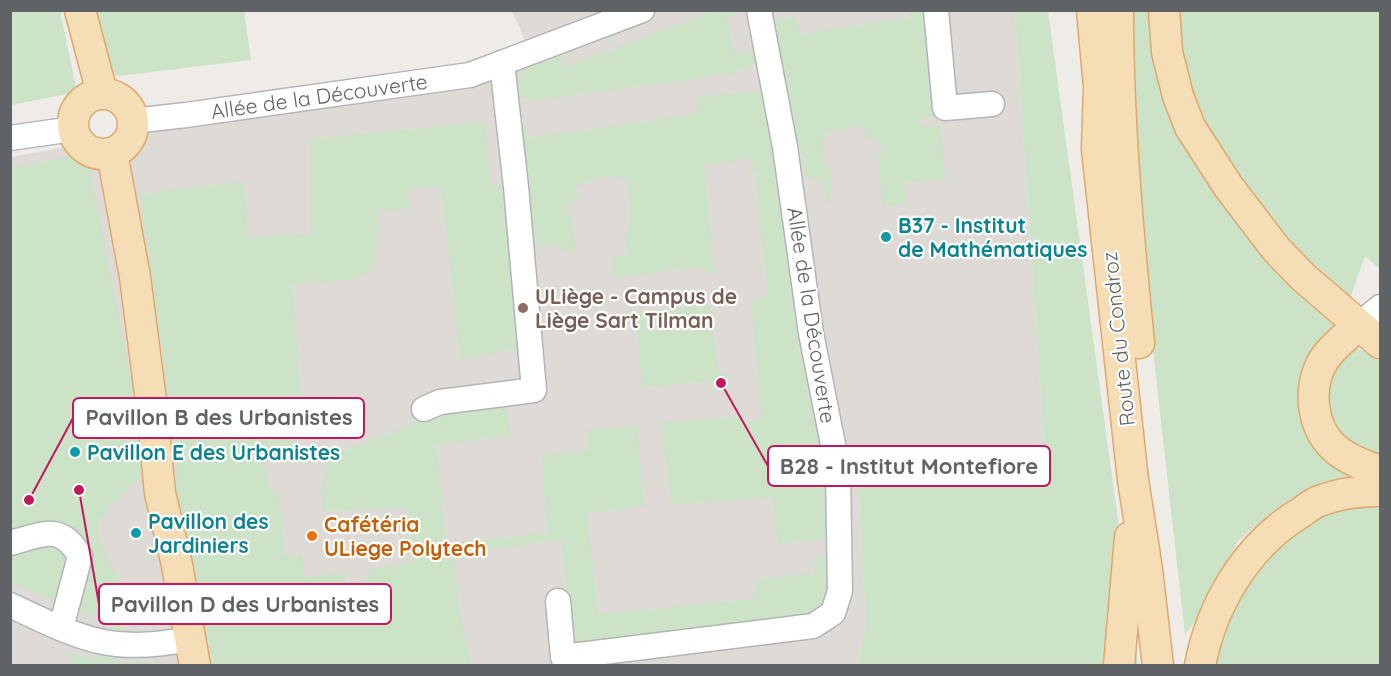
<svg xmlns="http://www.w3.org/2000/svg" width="1391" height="676" viewBox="0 0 1391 676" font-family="Quicksand,sans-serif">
<rect width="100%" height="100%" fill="#efebe7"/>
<path fill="#dedbd6" d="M512,11H1015L1045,458L857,460L866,625L858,665L11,666V157L502,63L530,52Z"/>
<g fill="#cde3c7">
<path d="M11,10L60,11L77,92L11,105Z"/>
<path d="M97,11H244L251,60L110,77Z"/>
<path d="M713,11H740L726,17L735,54L762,47L755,65L735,73L531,101L521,96L519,80L522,67L559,53L565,67Z"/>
<path d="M909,11H934L938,116L920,120V127L940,124L945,179L904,183L907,204L883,207L878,156L881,155L880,138L867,139L865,127C852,127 830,128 822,140L824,165L827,168L831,169C833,181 831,190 832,203H829L821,182L812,177H804L800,148L792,126L769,22L795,16L800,34L909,18Z"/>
<path d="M1015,11H1048L1138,665H858L866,625L857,460L1045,458Z"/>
<path d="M1125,11H1380V269L1365,256L1339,330L1310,362L1353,475L1314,486L1273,511L1238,541L1202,612L1185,635L1143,261Z"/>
<path d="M763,91L837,538L779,544L772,497L671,505L662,423L741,416L742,421L762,419L751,301L768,298L755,171L749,172V169L753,166L752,159H738L736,161L704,165L714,273H705V267L613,277L612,259L628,253L625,231L630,230L628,179L605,175L576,187L577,201L567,205L568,216H571L575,250L568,252L553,244L531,245L520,123H526L529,138L698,114L696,97Z"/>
<path d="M485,122L490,184H506L519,349L460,359C455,301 447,244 441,186L407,189L409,209L377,210L376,267L355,279L292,284L302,412L289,456L261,460L266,468L269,490L278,493L285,556L302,555L304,577L345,573L346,591H359L371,569L414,562L408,508L323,511L321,490L329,457L416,422L425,412L506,398L510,436L436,444L446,544L548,533L541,456L588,451L587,430L637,426L644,507L587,513L598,615L753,599L759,578L814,574L815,557L834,553L833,595L820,615L572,648L562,540L453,553L461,620L470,665H205L199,638L175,478L179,477L140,194L243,182L249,238L311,233V139Z"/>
<path d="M86,153L149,466L99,520L98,538L125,594L123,618L116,662H154L162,665H73L71,652L94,660L117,616L89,615L11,582L10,168Z"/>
<path d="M711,305L718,372L724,371L725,380L642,387L636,321H624V313Z"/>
<path d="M1352,347L1369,352L1380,362V461L1337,439L1323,385L1334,360Z"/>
<path d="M1380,498V665L1208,666L1216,630L1261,553L1329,505Z"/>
</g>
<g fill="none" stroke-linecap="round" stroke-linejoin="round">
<g stroke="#b2b5b7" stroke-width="27">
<g id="minor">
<path d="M936,10L945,108L992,104"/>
<path d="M133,121L186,115L470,75L642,10"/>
<path d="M10,138L73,129"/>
<path d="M1359,325L1380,307"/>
<path d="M424,409L440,402L534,390L516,187L502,63"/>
<path d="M10,543C42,535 60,522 80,556L61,628"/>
<path d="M558,601L563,657L813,626L833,613L840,591L838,470L811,333L785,147L759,10"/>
<path d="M10,605C80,638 110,655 189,639"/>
</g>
</g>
<g stroke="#e1a86e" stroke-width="33">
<g id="major">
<path d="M80,10L102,93"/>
<path d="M1092,10L1099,87L1097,149L1133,480L1147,569L1158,666"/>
<path d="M1118,10C1118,121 1128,233 1139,343"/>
<path d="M1164,10L1167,52L1178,96L1190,127L1228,186L1276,249L1303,277L1380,343"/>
<circle cx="103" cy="124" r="30"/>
<path d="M112,153L135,277L151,401L160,493L177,565L195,666"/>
<path d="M1359,325C1348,335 1334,345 1325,358C1306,386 1311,430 1338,451C1351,461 1366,466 1380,471"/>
<path d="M1119,666L1130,537"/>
<path d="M1200,666C1211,606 1246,547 1297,515C1304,511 1310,505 1317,502C1336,494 1360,491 1380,491"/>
</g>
</g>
<use href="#minor" stroke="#fff" stroke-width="24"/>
<use href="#major" stroke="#f5ddb5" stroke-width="30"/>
</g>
<g fill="#0f9aa8" stroke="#fff" stroke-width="2">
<circle cx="886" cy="237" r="6"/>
<circle cx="75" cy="452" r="6"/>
<circle cx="136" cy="533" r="6"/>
</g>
<circle fill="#8d6e63" stroke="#fff" stroke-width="2" cx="523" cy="308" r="6"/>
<circle fill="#e8710a" stroke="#fff" stroke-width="2" cx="312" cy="536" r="6"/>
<g text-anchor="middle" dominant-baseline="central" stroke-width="4.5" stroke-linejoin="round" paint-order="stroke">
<g font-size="21" fill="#5f6365" stroke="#fff">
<text transform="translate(319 96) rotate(-8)">Allée de la Découverte</text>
<text transform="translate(812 315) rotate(81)">Allée de la Découverte</text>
<text transform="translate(1118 339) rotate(-96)">Route du Condroz</text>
</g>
<g font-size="21" font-weight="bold" fill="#0d838f" stroke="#fff" text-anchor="start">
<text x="898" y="225">B37 - Institut<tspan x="898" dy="24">de Mathématiques</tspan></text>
<text x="87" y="452">Pavillon E des Urbanistes</text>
<text x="148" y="521">Pavillon des<tspan x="148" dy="24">Jardiniers</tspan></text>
</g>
<g font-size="21" font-weight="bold" fill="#785e54" stroke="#fff" text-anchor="start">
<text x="535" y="296">ULiège - Campus de<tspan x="535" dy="24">Liège Sart Tilman</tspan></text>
</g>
<g font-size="21" font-weight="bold" fill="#c56008" stroke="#fff" text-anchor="start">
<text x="324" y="524">Cafétéria<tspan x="324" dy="24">ULiege Polytech</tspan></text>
</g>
</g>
<path fill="none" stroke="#c2185b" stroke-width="2" d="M29 500L73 418M721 383L768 466M79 490L99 604"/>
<g fill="#c2185b" stroke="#fff" stroke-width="2">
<circle cx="29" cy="500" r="6"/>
<circle cx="721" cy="383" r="6"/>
<circle cx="79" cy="490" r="6"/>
</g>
<g fill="#fff" stroke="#c2185b" stroke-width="2">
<rect x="73" y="398" width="291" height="40" rx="6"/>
<rect x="768" y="446" width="282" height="40" rx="6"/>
<rect x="99" y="584" width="292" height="40" rx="6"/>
</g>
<g font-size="22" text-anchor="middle" font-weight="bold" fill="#5f6365">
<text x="219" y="425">Pavillon B des Urbanistes</text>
<text x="909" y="474">B28 - Institut Montefiore</text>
<text x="245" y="612">Pavillon D des Urbanistes</text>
</g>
<rect width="1391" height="676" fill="none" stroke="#5f6365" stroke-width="24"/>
</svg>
